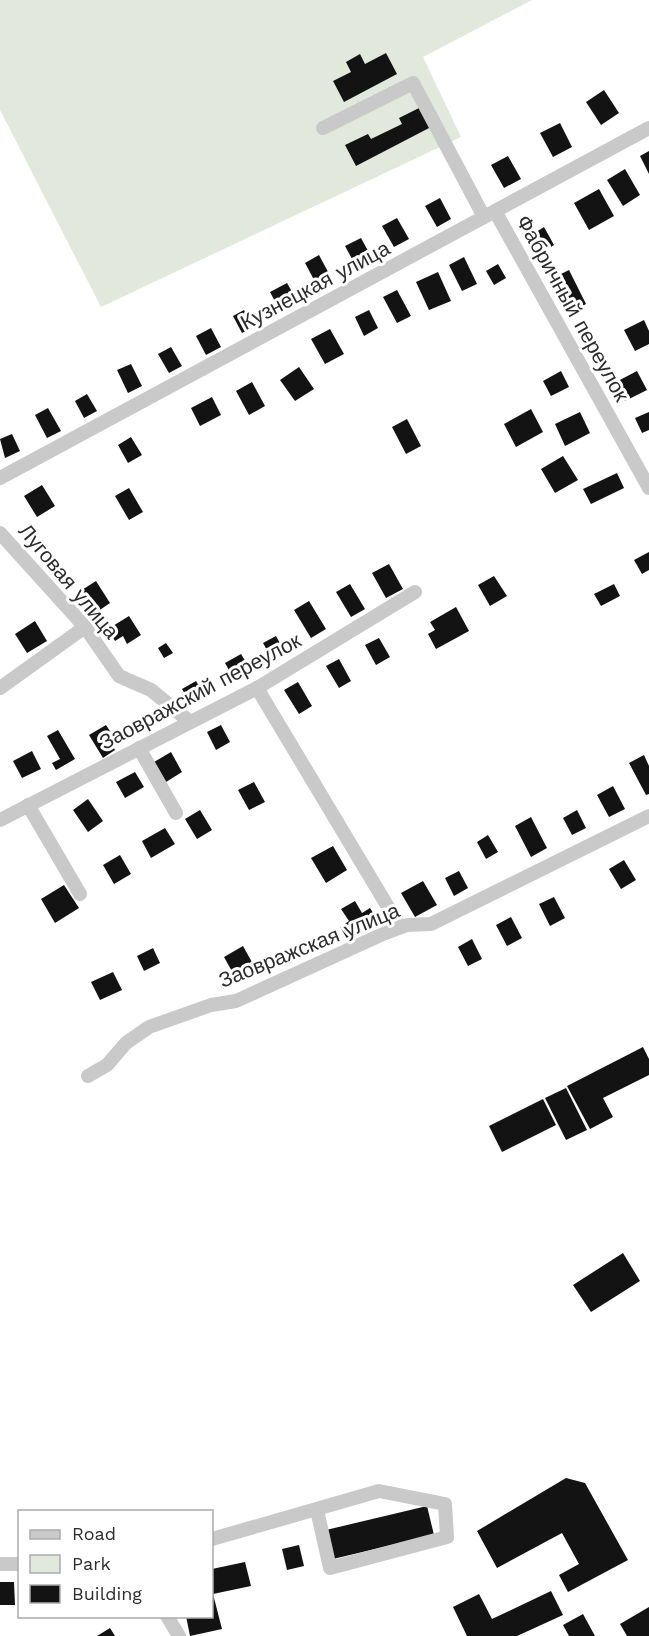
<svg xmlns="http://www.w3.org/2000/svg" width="649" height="1636" viewBox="0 0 649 1636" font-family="'Work Sans',sans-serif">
<rect width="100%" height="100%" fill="#fff"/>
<path fill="#e2e8db" d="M0,0H532L423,57L461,137L101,307L0,110Z"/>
<g fill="#131313">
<path d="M386,53L397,74L344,102L333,81L351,72L346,62L360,54L365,64Z"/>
<path d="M604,90L619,113L601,125L586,102Z"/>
<path d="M421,107L431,127L356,166L345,145L368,134L371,139L402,124L399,118Z"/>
<path d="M560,123L572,147L553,157L540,133Z"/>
<path d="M649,151V174L640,156Z"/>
<path d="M508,156L521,179L504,188L491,165Z"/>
<path d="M625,169L640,195L623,206L607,180Z"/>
<path d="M599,189L614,216L589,230L574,203Z"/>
<path d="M440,198L451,219L437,227L425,206Z"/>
<path d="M397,218L409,239L394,247L382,226Z"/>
<path d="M544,227L554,245L540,254L530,236Z"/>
<path d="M361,238L373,260L357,268L345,246Z"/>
<path d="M319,255L334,283L320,291L305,263Z"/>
<path d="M464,257L477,284L462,291L449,265Z"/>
<path d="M498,264L506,278L494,285L486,271Z"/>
<path d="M569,270L586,304L569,313L551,279Z"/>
<path d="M438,272L451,301L429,310L416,282Z"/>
<path d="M287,283L299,304L281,313L270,292Z"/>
<path d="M397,290L411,316L397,323L383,297Z"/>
<path d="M244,310L254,327L242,333L233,316Z"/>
<path d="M369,310L378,328L364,336L355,317Z"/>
<path d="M644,320L649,331V344L635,351L624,330Z"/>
<path d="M211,328L221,347L206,355L196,336Z"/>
<path d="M330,329L344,354L325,364L311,339Z"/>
<path d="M171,347L182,366L169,373L158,354Z"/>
<path d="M131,364L142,386L128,393L117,370Z"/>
<path d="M299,367L314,389L295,401L280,380Z"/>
<path d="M561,371L569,387L551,396L543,381Z"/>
<path d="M637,371L647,390L625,401L616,382Z"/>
<path d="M252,382L265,406L249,415L236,391Z"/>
<path d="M87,394L97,411L84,418L75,401Z"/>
<path d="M212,397L221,415L200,426L191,408Z"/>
<path d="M48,408L61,431L47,438L35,415Z"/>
<path d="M531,409L543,432L516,447L504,424Z"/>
<path d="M580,412L590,433L565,446L555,424Z"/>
<path d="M649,412V430L642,433L635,418Z"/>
<path d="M407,419L421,446L406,454L392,427Z"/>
<path d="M12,434L20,451L5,458L0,439Z"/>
<path d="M131,437L142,455L128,463L118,445Z"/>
<path d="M563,456L578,480L555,493L541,469Z"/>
<path d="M617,473L624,488L591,504L583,489Z"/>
<path d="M42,485L55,506L37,517L24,496Z"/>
<path d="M129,488L143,512L129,520L115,496Z"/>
<path d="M649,552V570L642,574L634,560Z"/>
<path d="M389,564L403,589L386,598L372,573Z"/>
<path d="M494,576L507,596L490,606L478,585Z"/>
<path d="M96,581L110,603L88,618L74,595Z"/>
<path d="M350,584L365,609L351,617L336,592Z"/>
<path d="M614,584L620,596L601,606L594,594Z"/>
<path d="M309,601L326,629L311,638L294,610Z"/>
<path d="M456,607L469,631L436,649L428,634L435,630L430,622Z"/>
<path d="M129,616L141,635L127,644L123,636L115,641L108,629Z"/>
<path d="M35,621L47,641L27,653L15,634Z"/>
<path d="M276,636L286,654L273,661L263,643Z"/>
<path d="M379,638L390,657L376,665L365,645Z"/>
<path d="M166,643L173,653L164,658L158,648Z"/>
<path d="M241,654L252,672L235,681L225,663Z"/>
<path d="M339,659L351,681L339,688L326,666Z"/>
<path d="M196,681L206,698L192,706L182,689Z"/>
<path d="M298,682L312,706L299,714L284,690Z"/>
<path d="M106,725L117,742L112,745L115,750L103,758L89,735Z"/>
<path d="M221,725L230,742L216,750L207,732Z"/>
<path d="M58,730L75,759L56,770L52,763L60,759L47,736Z"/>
<path d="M32,751L41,769L22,778L13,761Z"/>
<path d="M171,752L182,772L166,782L154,762Z"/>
<path d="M644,755L649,766V794L646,795L629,763Z"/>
<path d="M135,772L144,787L125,798L116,782Z"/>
<path d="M254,782L265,802L249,810L238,790Z"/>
<path d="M613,786L625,809L609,817L597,795Z"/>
<path d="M88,799L103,821L88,832L73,810Z"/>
<path d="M200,810L212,830L197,839L185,819Z"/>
<path d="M577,810L586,828L572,835L563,818Z"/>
<path d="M531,817L547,848L531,857L515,826Z"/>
<path d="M165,828L175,844L151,858L142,841Z"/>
<path d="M488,835L498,852L486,859L477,842Z"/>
<path d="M333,846L347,870L326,883L311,858Z"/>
<path d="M120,855L131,874L114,884L103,865Z"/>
<path d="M624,860L636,880L621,889L609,869Z"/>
<path d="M459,871L468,888L454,896L445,878Z"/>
<path d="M423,881L437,905L415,917L401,893Z"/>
<path d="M64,885L79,908L55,923L41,899Z"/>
<path d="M554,897L565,918L550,926L539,904Z"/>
<path d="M355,901L362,913L370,908L378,921L348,940L340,927L349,921L341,909Z"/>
<path d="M511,917L522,938L507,946L496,925Z"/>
<path d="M472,939L482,959L468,966L458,947Z"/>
<path d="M243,946L253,964L234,975L224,957Z"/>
<path d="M153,948L160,963L144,971L137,956Z"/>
<path d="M113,972L122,990L100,1000L91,982Z"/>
<path d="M643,1047L649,1059V1075L603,1098L613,1117L590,1129L567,1086Z"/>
<path d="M566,1088L587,1130L566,1140L545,1098Z"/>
<path d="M543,1099L556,1125L502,1152L489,1126Z"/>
<path d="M623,1253L640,1281L591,1312L573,1285Z"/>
<path d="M566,1478L585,1483L628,1560L568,1592L559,1575L579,1564L562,1533L497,1568L477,1531Z"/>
<path d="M427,1506L434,1535L333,1559L326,1530Z"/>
<path d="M299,1545L304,1566L287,1570L282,1549Z"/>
<path d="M245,1562L251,1586L213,1594L222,1629L190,1636L186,1616H212V1569Z"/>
<path d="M0,1582H14L15,1605H0Z"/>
<path d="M551,1591L563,1615L517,1636H467L453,1607L479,1594L492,1619Z"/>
<path d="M649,1607V1636H627L620,1624Z"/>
<path d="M583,1614L595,1636H569L563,1625Z"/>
<path d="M110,1628L115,1636H97Z"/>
</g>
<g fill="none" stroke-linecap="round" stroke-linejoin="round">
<g stroke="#c9c9c9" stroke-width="14">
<path d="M323,128L413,83L484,217"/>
<path d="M495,211L649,488"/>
<path d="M0,478L649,128"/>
<path d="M0,533L85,627L119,676L151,690L190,722"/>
<path d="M0,688L85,627"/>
<path d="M257,688L400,927"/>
<path d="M139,748L176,813"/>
<path d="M28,805L80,894"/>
<path d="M0,820L257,688L415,592"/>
<path d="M88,1076L107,1065L126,1043L149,1027L211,1005L236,1001L383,934L407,925L431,924L649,816"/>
<path d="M212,1539L379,1491L445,1504L447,1537L330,1568L317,1510"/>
<path d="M0,1564H20"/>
<path d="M167,1616L179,1636"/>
</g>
</g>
<g text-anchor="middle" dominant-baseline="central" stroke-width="6" stroke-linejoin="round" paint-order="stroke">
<g font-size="21" fill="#2c2c2c" stroke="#fff">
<text transform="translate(315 285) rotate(-28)">Кузнецкая улица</text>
<text transform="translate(573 308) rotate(61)">Фабричный переулок</text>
<text transform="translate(69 581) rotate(50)">Луговая улица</text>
<text transform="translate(200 691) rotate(-28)">Заовражский переулок</text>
<text transform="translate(309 945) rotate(-22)">Заовражская улица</text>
</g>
</g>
<rect x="18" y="1510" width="195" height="108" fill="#ffffff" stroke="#ababab" stroke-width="1.5"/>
<rect x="30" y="1530" width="30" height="9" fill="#c9c9c9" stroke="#ababab" stroke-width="1.5"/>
<text x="72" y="1540" font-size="18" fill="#2c2c2c">Road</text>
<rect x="30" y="1555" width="30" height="18" fill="#e2e8db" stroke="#ababab" stroke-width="1.5"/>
<text x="72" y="1570" font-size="18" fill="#2c2c2c">Park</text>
<rect x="30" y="1585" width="30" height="18" fill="#131313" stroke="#ababab" stroke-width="1.5"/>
<text x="72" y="1600" font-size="18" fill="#2c2c2c">Building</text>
</svg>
